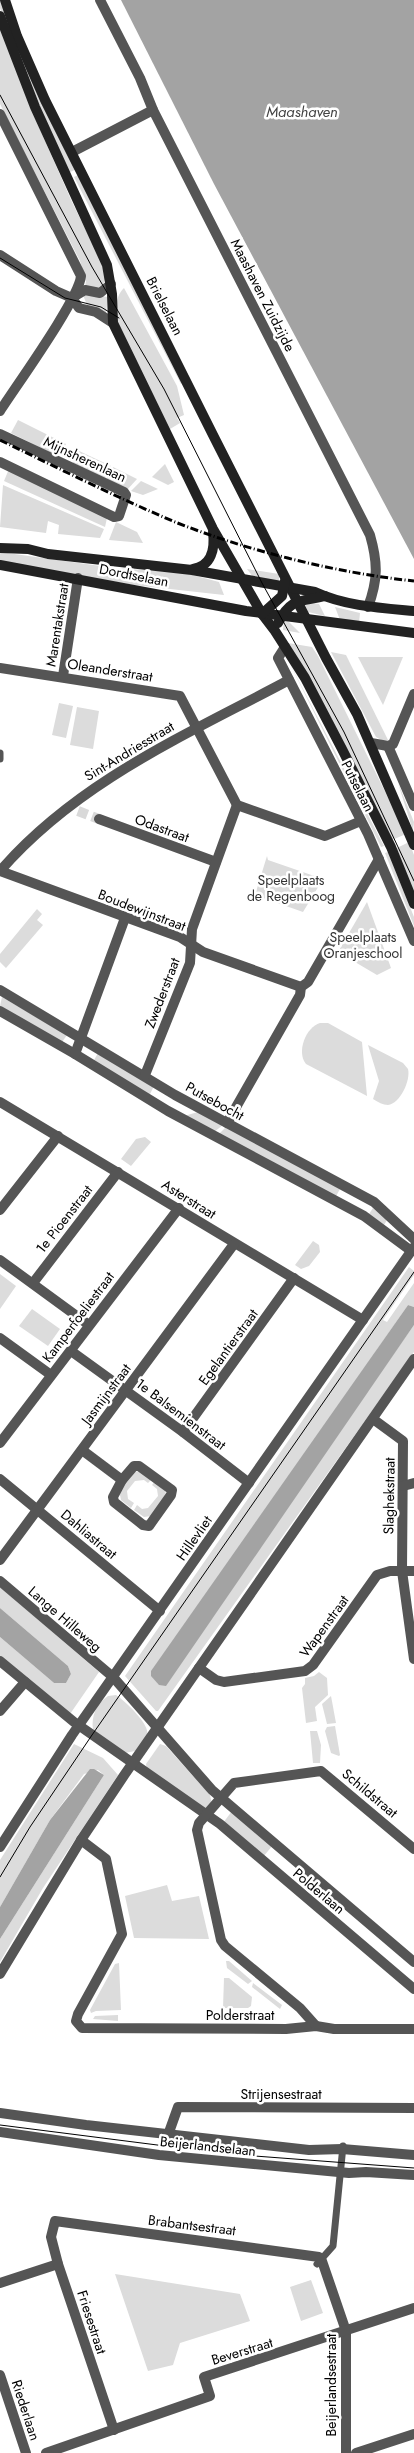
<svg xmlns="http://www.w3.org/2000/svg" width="414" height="2453" viewBox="0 0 414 2453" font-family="Jost,sans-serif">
<rect width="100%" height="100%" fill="#fff"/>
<g fill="#dcdcdc">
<path d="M0,0L77,169L68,173L18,59L0,8Z"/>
<path d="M0,25L30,107L72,202L105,269C107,286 101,290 85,287L86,281L80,261L0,104Z"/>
<path d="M80,174L182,383L181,384L74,177Z"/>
<path d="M124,288L177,386L184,415L177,418L180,423L170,429L120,330C116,317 113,298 124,288Z"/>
<path d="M87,294L108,297L106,313L87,305L83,295Z"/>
<path d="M18,420L66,444L62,452L55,455L11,433Z"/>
<path d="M77,450L111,466L105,479L73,463Z"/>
<path d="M165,464L174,482L168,485L152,477Z"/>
<path d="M113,467L137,479L127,490L106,479Z"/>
<path d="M9,469L107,518L105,527L4,481Z"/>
<path d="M141,481L158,489L143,495L131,491Z"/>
<path d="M3,485L104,529L100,538L58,534L59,525L48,521L46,533L0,527Z"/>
<path d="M116,522L137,532L143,543L109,540Z"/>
<path d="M0,552L115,568L185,573L219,582L224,595L134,585L0,562Z"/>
<path d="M247,569L279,574V580L277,582L253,577Z"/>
<path d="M304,602L319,604L325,616L308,612Z"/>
<path d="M335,607L360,613L359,623L340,620Z"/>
<path d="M284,620L288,621L300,633L283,630Z"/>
<path d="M288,643L312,647L318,656L406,834L392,840Z"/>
<path d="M331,652L346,655L388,740L383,741L376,737Z"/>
<path d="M358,657H403L383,705Z"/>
<path d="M287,658L384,846L381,847Z"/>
<path d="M59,703L73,706L66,738L52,735Z"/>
<path d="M77,707L99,711L93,749L70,745Z"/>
<path d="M398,783L414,822L413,831Z"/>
<path d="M409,842L414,855V893L395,849Z"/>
<path d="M388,852L414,917V926L385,853Z"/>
<path d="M267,856L268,860L323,879L303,912L255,895Z"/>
<path d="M367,902L391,968L377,975L338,952Z"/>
<path d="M37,909L42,914L37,920L43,925L6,968L0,962V954Z"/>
<path d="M2,997L67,1035L62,1042L0,1006Z"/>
<path d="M320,1023H328L362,1042L367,1096L306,1064C296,1052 306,1027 320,1023Z"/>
<path d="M368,1045L403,1063L408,1069C411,1080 400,1104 388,1105C383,1105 378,1102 373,1099L379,1081Z"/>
<path d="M98,1053L154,1086L149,1096L93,1062Z"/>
<path d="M198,1112L223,1125L214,1132L184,1116Z"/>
<path d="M227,1126L340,1189L335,1198L218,1135Z"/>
<path d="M145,1137L151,1142L131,1166L121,1159L136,1139Z"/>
<path d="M373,1208L387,1220L384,1225L369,1214Z"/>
<path d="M313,1241L319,1245L320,1252L309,1266L301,1269L295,1265Z"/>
<path d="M409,1267L414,1271V1275L383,1320L387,1322L414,1283V1307L408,1305L376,1351L349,1417L414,1325V1352L158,1711H156L125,1676Z"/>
<path d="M0,1274L16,1286L0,1309Z"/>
<path d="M32,1309L60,1329L48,1346L19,1326Z"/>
<path d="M141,1471L152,1479L148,1483L144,1480L135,1481L127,1491L128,1499L134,1503L131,1508L121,1500L119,1490L133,1472Z"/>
<path d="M155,1481L165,1488L166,1496L151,1516L144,1517L134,1510L137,1505L142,1509L148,1508L158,1496L157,1489L152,1485Z"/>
<path d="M0,1587L99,1672L70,1714L0,1656V1637L54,1683H66L71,1674L68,1666L0,1608Z"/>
<path d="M319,1672L327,1678L328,1695L315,1707L317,1721L306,1723L302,1688L305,1684V1678L314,1676Z"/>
<path d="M116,1695C124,1700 151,1725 147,1735C145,1741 138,1747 135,1751L125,1753L93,1730C91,1716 96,1704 108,1696Z"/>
<path d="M331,1696L336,1723L327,1724L322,1704Z"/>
<path d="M335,1726L340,1755L339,1756L331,1753L325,1731L327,1727Z"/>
<path d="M310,1731H317L321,1745L320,1763H313Z"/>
<path d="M74,1744L103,1758L118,1775L43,1888L0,1962V1939L104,1775L98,1770L84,1774L50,1820L0,1907V1860Z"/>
<path d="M160,1744L166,1746L210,1795L212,1804L204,1809L147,1770L146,1764Z"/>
<path d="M232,1811L273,1845L263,1857L223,1823Z"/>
<path d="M167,1885L172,1901L199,1896L209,1939L134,1938L125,1896Z"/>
<path d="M226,1961H229L252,1981L248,1984L227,1968Z"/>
<path d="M119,1963L121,2010L96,2011L91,2013L90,2010L115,1964Z"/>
<path d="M224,1978H229L252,1997L251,2006L248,2008H223Z"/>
<path d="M253,1983L282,2005L280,2009L252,1987Z"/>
<path d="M267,2013L275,2014L276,2020L225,2019L226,2015Z"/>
<path d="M118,2015V2021L93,2019L95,2016Z"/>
<path d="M115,2274L240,2294L250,2321L180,2343L173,2365L148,2371Z"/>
<path d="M311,2280L323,2313L301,2321L290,2287Z"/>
</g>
<g fill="#a3a3a3">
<path d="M121,0H414V559L214,184Z"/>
<path d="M408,1305L414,1307V1325L166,1686L159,1685L151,1676V1671Z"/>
<path d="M0,1608L68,1666L71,1674L66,1683H54L0,1637Z"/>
<path d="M90,1769H94L104,1775L0,1939V1907L50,1820Z"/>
</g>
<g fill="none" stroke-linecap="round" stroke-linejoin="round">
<path stroke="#d9d9d9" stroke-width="10" stroke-dasharray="10 5" stroke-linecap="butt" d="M78,811L99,819"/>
<g stroke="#555" stroke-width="7">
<path d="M0,753V759"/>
<path d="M317,2264L333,2246L343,2146"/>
</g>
<g stroke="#555" stroke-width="10">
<path d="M100,0L140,78L153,110L370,535C378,563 378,580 368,607"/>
<path d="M0,114L81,276C79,299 16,386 0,411"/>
<path d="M72,152L153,110"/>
<path d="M0,255L56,291L72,298L79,308L96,312L113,323"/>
<path d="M75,296L85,290L100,293L111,284"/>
<path d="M0,434L124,492L126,495L119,516L114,517L0,462"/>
<path d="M285,647L278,658L368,834L414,941"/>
<path d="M0,668L180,696L237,805L325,836L361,821"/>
<path d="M63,676L78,578"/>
<path d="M371,743L388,746L393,744L414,694"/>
<path d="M388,746L414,806"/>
<path d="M99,819L216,862"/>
<path d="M0,871C78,781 186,735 289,680"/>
<path d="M0,871L180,937L203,952L301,987"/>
<path d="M0,990L175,1095L374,1202L414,1239"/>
<path d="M0,1011L75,1054L168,1111L364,1216L410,1250"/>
<path d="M75,1054L125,918"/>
<path d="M145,1075L190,963L192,929L237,805"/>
<path d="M0,1102L363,1320"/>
<path d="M227,1123L300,995L301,987L308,982L379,859"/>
<path d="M0,1210L58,1136"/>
<path d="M0,1260L89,1325"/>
<path d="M33,1283L118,1172"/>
<path d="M0,1338L51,1375"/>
<path d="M71,1351L183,1432L249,1483"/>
<path d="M373,1419L403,1441L402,1571L414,1659"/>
<path d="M183,1432L294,1278"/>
<path d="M0,1443L179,1208"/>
<path d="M82,1450L122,1480"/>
<path d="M134,1466H139L172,1490L171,1495L149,1526L143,1525L114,1502L113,1497L122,1480Z"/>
<path d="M0,1479L160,1611"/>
<path d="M403,1486L414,1483"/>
<path d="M0,1560L234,1244"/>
<path d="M0,1581L113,1677L212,1790L414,1962"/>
<path d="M0,1661L74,1722L220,1824L414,1989"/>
<path d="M199,1668L216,1680L224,1682L305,1671L313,1665L377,1575L390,1571H414"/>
<path d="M0,1711L25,1682"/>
<path d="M81,1840L106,1859L122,1934L78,2014L76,2021L82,2028L286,2029L316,2026L334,2029H414"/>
<path d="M0,1847L72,1735L414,1247"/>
<path d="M0,1974L81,1840L125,1774L414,1359"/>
<path d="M316,2026L300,2008L225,1946L221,1940L197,1830L199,1823L234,1783L321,1771L414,1849"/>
<path d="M168,2135L178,2107L414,2108"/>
<path d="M0,2283L58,2264"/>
<path d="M0,2375L26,2453"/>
<path d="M114,2430L58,2264L51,2237L55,2221L319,2257L322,2261L346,2331V2453"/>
<path d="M46,2453L210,2396L204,2377L414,2308"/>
<path d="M356,2453L414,2434"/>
</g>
<g stroke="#555" stroke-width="10">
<path d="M0,2113L86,2125L309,2150L342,2149L414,2155"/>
<path d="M0,2132L159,2155L349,2173L366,2172L414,2175"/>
</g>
<g stroke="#222" stroke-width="10">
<path d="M5,0L17,36L45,100L213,435L326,658L357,714L414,845"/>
<path d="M0,16L35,107L107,265L112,294L113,323L213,529L262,614L275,631L305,678L342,749L391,847L414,904"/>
<path d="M0,548L28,549L48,554L192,570L315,592C345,606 381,608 414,611"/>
<path d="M0,565L246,611L414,633"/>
<path d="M193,569C212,566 215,548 213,532"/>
<path d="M262,614L282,596L285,581"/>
<path d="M278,623C291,597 301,602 325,596"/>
</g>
<g stroke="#000" stroke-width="1">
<path d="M0,95L92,267L164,389L262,583L344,732L414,881"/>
<path d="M0,258L65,298L101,307L119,318"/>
<path d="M0,1877L30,1827L92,1735L414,1272"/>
<path d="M0,2125L228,2154L414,2168"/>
</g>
<path stroke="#000" stroke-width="3" stroke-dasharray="8 2.5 1 2.5" stroke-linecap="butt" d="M0,440C58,468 116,497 175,522C248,551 337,573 414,581"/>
</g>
<g text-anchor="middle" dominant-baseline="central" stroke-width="5" stroke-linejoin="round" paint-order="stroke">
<g font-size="14" fill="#000" stroke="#fff">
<text transform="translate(263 295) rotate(63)">Maashaven Zuidzijde</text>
<text transform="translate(165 306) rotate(63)">Brielselaan</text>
<text transform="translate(85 459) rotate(25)">Mijnsherenlaan</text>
<text transform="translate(134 575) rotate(11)">Dordtselaan</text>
<text transform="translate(57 625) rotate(-81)">Marentakstraat</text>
<text transform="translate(110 670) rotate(9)">Oleanderstraat</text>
<text transform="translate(129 751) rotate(-31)">Sint-Andriesstraat</text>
<text transform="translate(358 786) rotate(63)">Putselaan</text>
<text transform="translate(162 828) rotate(20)">Odastraat</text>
<text transform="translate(142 910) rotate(21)">Boudewijnstraat</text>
<text transform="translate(162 993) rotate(-69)">Zwederstraat</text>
<text transform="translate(215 1101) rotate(29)">Putsebocht</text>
<text transform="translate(189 1199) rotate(32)">Asterstraat</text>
<text transform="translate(64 1219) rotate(-52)">1e Pioenstraat</text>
<text transform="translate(78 1317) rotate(-53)">Kamperfoeliestraat</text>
<text transform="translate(228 1347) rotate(-54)">Egelantierstraat</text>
<text transform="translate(106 1394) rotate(-53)">Jasmijnstraat</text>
<text transform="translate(181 1414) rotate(37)">1e Balsemienstraat</text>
<text transform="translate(389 1496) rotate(-89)">Slaghekstraat</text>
<text transform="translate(89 1534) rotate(40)">Dahliastraat</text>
<text transform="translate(194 1538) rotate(-55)">Hillevliet</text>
<text transform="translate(65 1619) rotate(41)">Lange Hilleweg</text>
<text transform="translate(324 1626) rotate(-54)">Wapenstraat</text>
<text transform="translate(370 1793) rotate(40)">Schildstraat</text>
<text transform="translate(319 1891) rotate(40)">Polderlaan</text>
<text x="240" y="2015">Polderstraat</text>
<text x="281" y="2094">Strijensestraat</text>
<text transform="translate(208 2146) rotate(6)">Beijerlandselaan</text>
<text transform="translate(192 2225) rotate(7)">Brabantsestraat</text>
<text transform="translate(92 2322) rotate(72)">Friesestraat</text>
<text transform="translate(242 2351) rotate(-17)">Beverstraat</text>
<text transform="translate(331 2385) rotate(-90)">Beijerlandsestraat</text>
<text transform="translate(26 2410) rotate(72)">Riederlaan</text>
</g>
<g font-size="14" fill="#333" stroke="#fff">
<text x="291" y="880">Speelplaats<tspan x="291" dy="16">de Regenboog</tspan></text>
<text x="363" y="937">Speelplaats<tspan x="363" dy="16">Oranjeschool</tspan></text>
</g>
<g font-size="15" font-style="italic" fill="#444" stroke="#fff">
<text x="302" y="112">Maashaven</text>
</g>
</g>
</svg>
